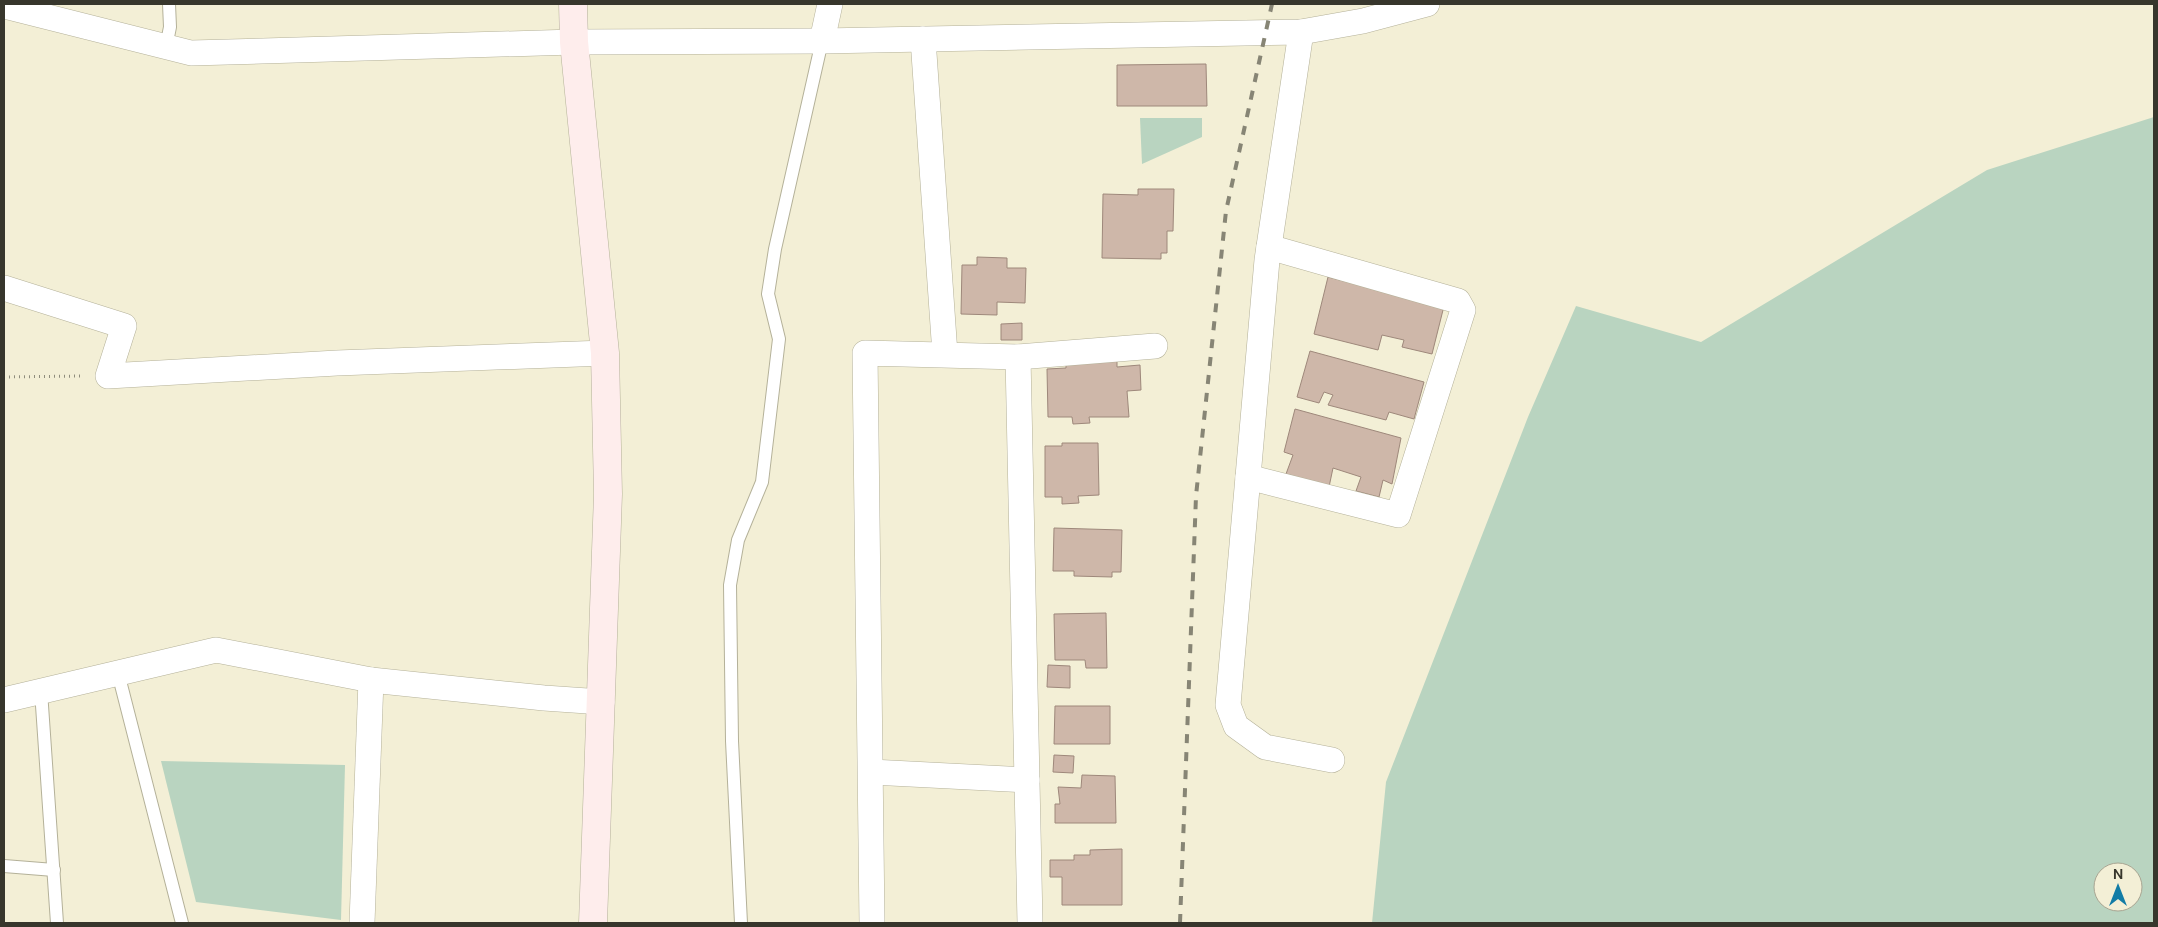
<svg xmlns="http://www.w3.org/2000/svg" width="2158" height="927" viewBox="0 0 2158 927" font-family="'DM Sans',sans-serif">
<rect width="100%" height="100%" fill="#f3efd6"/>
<g fill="#b9d4c0" fill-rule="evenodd">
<path d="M2154,117V923H1372L1386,782L1528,417L1576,306L1701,342L1987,170ZM2103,872H2133V902H2103Z"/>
<path d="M1140,118H1202V137L1142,164Z"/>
<path d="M161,761L345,765L341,920L196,902Z"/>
</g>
<g fill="#ceb7a9" stroke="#9e887b">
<path d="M1206,64L1207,106H1117V65Z"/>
<path d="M1138,189H1174L1173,231H1167V253H1161V259L1102,258L1103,194L1138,195Z"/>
<path d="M977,257L1007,258V268H1026L1025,303L997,302V315L961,314L962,265H977Z"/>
<path d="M1328,277L1444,306L1432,354L1402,347L1404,340L1382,335L1378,350L1314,334Z"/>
<path d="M1022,323V340H1001V324Z"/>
<path d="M1310,351L1424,382L1414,419L1389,412L1386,420L1328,405L1333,395L1324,392L1319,403L1297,397Z"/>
<path d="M1066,360H1117V367L1140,365L1141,390L1127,391L1129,417H1089L1090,423L1073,424L1072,417H1048L1047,369L1066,368Z"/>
<path d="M1295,409L1401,438L1392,484L1383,480L1379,497L1356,491L1361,477L1333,468L1329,487L1286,474L1293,455L1284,452Z"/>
<path d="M1062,443H1098L1099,495L1078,496L1079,503L1062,504V497H1045V446H1062Z"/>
<path d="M1054,528L1122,530L1121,572H1112V577L1074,576V571H1053Z"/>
<path d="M1106,613L1107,668H1086L1085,660H1055L1054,614Z"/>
<path d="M1048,665L1070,666V688L1047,687Z"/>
<path d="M1055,706H1110V744H1054Z"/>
<path d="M1054,755L1074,756L1073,773L1053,772Z"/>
<path d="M1082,775L1115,776L1116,823H1055V804H1060L1058,787L1081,788Z"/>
<path d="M1122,849V905H1062V877H1050V860H1074V855H1090V850Z"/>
</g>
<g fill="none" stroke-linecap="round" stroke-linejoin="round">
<g stroke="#b4b199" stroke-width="14">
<g id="lane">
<path d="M166,47L170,27L169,4"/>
<path d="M118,673L182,923"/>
<path d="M41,691L57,923"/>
<path d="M4,866L54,870"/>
<path d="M741,923L732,741L730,585L738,540L762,482L779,339L768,294L775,249L822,41"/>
</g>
</g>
<g stroke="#b4b199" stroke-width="26">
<g id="street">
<path d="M4,6L191,53L574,42L822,41L1301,32L1363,21L1427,4"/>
<path d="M1301,32L1267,260L1228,705L1236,726L1265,747L1332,760"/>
<path d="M923,39L945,354"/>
<path d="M822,41L830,4"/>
<path d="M4,288L124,326L108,376L337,363L605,353"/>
<path d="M1018,357L1030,923"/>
<path d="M1248,477L1398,515L1463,310L1458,301L1269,247"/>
<path d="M4,700L216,650L371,680L544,698L602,702"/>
<path d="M871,772L1027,780"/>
<path d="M362,923L371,680"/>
<path d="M872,923L865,353L1018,357L1155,346"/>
</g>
</g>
<g stroke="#b4b199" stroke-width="29">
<path id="secondary" d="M573,4L574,42L605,353L608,494L593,923"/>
</g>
<path stroke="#8f8d7c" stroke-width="3" stroke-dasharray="1 4" stroke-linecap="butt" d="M4,377L80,376"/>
<use href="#lane" stroke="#fff" stroke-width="12"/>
<use href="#street" stroke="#fff" stroke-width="25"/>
<use href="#secondary" stroke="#feedec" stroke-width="28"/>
<path stroke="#878575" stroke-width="4" stroke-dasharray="9 9" stroke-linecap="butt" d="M1180,923L1196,496L1226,211L1272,4"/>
</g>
<rect width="2158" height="927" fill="none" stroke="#37362c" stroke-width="10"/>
<g transform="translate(2118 887)"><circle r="24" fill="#f3efd6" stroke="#a8a592"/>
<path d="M0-4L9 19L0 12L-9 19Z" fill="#127ca6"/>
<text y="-8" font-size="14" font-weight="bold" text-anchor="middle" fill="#37362c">N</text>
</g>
</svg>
